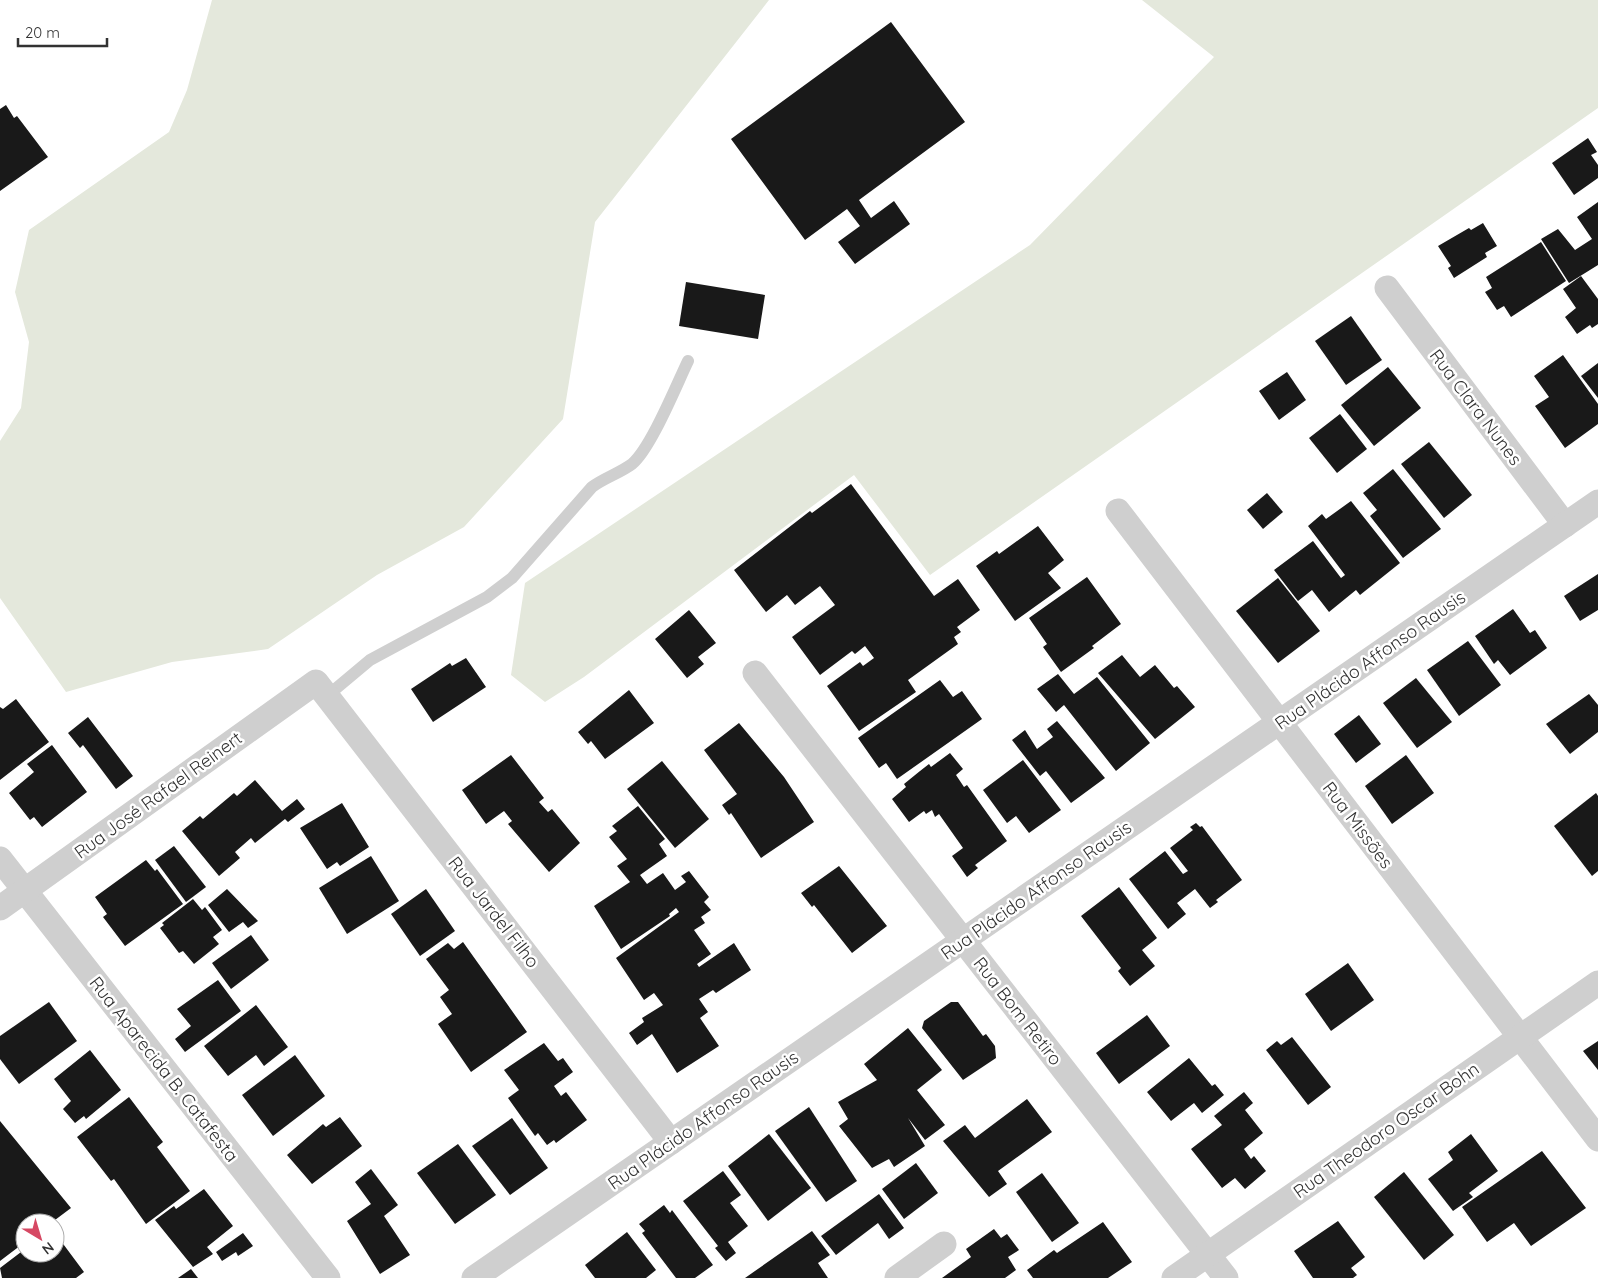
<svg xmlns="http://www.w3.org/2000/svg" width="1598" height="1278" viewBox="0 0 1598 1278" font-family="Quicksand,sans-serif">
<rect width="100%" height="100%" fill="#fff"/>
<g fill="#e4e8dc">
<path d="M212,0H769L595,222L563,419L464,527L377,575L268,649L172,662L66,692L0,598V441L21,408L29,342L15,292L29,230L169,132L187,90Z"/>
<path d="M1142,0H1598V108L930,575L854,475L584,677L545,702L511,675L525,583L1030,245L1214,57Z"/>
</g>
<g fill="#191919">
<path d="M891,22L965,122L859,200L871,218L894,201L910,224L855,264L838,242L860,226L847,209L805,240L731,139Z"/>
<path d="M6,105L14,118L17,116L48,157L0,191V109Z"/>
<path d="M1588,138L1597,152L1591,155L1598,165V178L1574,195L1552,163Z"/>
<path d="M1598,202V265L1569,283L1541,239L1558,229L1575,250L1592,239L1577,217Z"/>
<path d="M1483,223L1497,246L1485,253L1487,257L1454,278L1448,268L1451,266L1438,246L1469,228L1471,230Z"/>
<path d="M1541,242L1566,281L1511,317L1504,306L1497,310L1485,292L1492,288L1486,277Z"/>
<path d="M1581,276L1598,299V324L1592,328L1590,325L1577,334L1565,317L1576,308L1563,289Z"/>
<path d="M686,282L765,295L758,339L679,326Z"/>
<path d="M1351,316L1382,360L1346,385L1315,341Z"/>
<path d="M1563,355L1598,404V424L1565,448L1535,406L1549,397L1534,376Z"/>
<path d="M1598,363V398L1581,376Z"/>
<path d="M1388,367L1421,408L1374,446L1341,405Z"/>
<path d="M1287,372L1306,400L1279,420L1259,391Z"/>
<path d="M1340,414L1367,449L1337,473L1309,438Z"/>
<path d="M1429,442L1472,495L1444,518L1401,464Z"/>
<path d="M1393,469L1441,529L1403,558L1370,516L1377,510L1363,493Z"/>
<path d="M851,484L934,596L958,579L980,610L957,627L961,632L954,637L958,644L908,680L916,692L859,731L827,686L860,662L863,666L874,658L865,646L855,654L852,651L820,675L792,637L835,605L820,586L795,605L787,595L766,612L734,570L810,511L812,513Z"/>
<path d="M1267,493L1283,512L1263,529L1247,510Z"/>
<path d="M1351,501L1400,563L1360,595L1356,590L1329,612L1312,590L1298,601L1274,570L1313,541L1341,578L1345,575L1308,526L1322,514L1326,519Z"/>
<path d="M1038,526L1064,560L1048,573L1061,588L1015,621L976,566L997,551L999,554Z"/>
<path d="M1598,574V610L1580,621L1564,596Z"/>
<path d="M1087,577L1121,624L1092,646L1094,648L1061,672L1043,647L1047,644L1029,618Z"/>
<path d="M1278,578L1320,631L1278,663L1236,611Z"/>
<path d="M1513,609L1530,633L1535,630L1547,648L1510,675L1498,660L1494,664L1475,636Z"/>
<path d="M689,610L716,643L698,657L704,664L687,678L655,639Z"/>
<path d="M1468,641L1501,685L1459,716L1427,670Z"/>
<path d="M1122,655L1140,677L1155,665L1174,688L1177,686L1195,707L1155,739L1098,673Z"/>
<path d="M466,658L486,687L433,722L411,689L450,663L452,666Z"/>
<path d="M1058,674L1074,694L1097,677L1150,743L1116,771L1064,705L1056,712L1037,689Z"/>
<path d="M1416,678L1452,722L1417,748L1383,703Z"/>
<path d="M940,680L953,697L962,691L982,719L897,779L886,763L879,768L858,738Z"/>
<path d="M629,690L654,723L605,759L591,741L588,744L578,732Z"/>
<path d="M1589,694L1598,705V732L1570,754L1546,724Z"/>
<path d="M16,699L49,742L0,780V707L3,709Z"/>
<path d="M1359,715L1381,744L1356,763L1334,734Z"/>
<path d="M88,717L133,776L116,789L83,745L80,748L68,733Z"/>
<path d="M1057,721L1105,778L1071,803L1046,771L1040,776L1012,740L1025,730L1037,749L1053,737L1047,729Z"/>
<path d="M739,723L784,777L814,822L761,858L731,813L729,815L722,805L737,794L704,750Z"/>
<path d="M52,745L87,792L42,827L34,817L30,820L9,793L34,772L27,764Z"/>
<path d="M950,753L963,769L956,775L964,787L967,785L1007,841L975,865L978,868L967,877L952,856L963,848L939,814L935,817L932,810L926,814L924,811L909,822L892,799L906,787L904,784L920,771L929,764L931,767Z"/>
<path d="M511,755L544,798L539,802L548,812L552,809L580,843L549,872L508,824L512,821L504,811L486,824L462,790Z"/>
<path d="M1406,755L1434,793L1392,824L1365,786Z"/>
<path d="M1023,760L1061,810L1029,833L1016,816L1007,823L983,790Z"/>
<path d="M662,761L709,819L675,848L627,789Z"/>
<path d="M255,780L282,811L297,799L305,809L288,822L285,819L255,843L251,838L235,852L240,858L219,876L182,831L200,816L203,819L234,793L237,796Z"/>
<path d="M1596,793L1598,796V871L1592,876L1554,826Z"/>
<path d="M342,803L369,847L340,866L337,862L327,869L300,828Z"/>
<path d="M638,806L665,839L659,844L667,856L640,875L647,884L663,873L675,890L686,882L681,876L689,871L709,897L704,902L711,910L701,917L705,923L694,930L711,954L697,964L699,967L734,943L751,970L716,993L713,990L699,999L708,1012L700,1018L719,1046L677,1073L652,1034L637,1045L629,1033L644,1022L642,1018L663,1005L654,993L644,1000L616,958L679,912L676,908L669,914L670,916L621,949L594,906L630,882L617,866L627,859L609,837L617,831L612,826Z"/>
<path d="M1196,823L1200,827L1202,826L1242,880L1216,900L1218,902L1210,908L1195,889L1177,903L1186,914L1168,929L1129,879L1165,851L1183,874L1188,871L1170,848L1193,830L1190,827Z"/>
<path d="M174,846L206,887L186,902L155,860Z"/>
<path d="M371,856L399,901L347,934L319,888Z"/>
<path d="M146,860L155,871L157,869L183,904L125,946L103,917L107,914L95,897Z"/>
<path d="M839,866L887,926L852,953L814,905L812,907L801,893Z"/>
<path d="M1119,887L1157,938L1142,950L1155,966L1130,986L1118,971L1121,968L1081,916Z"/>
<path d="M227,889L258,921L248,928L243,922L229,932L208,905Z"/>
<path d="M426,889L455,931L420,956L391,914Z"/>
<path d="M193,899L202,910L205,907L222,930L213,937L219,944L194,964L183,951L179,953L160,928L164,925L162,923Z"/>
<path d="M251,935L269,960L231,989L212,963Z"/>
<path d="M463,942L527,1032L471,1072L438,1024L452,1014L440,997L449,990L426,959L448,943L454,949Z"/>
<path d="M1348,963L1374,1000L1331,1031L1305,994Z"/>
<path d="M218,980L241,1011L185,1052L175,1039L191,1026L177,1009Z"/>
<path d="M49,1002L77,1041L19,1084L0,1059V1036Z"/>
<path d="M951,1002H958L983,1036L986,1034L995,1046L996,1058L963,1080L922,1028L924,1021Z"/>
<path d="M256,1005L288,1047L264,1066L256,1055L228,1076L204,1046Z"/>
<path d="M1147,1015L1170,1046L1119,1084L1096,1053Z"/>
<path d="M908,1028L942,1070L917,1090L945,1125L925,1140L908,1118L925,1146L894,1167L889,1159L872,1168L839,1126L848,1119L838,1102L877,1080L864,1064Z"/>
<path d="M1292,1037L1331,1087L1308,1105L1266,1050L1277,1041L1281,1045Z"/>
<path d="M1598,1041V1070L1583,1051Z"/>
<path d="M544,1043L558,1061L563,1058L573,1072L554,1086L561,1096L566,1092L587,1120L556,1143L554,1140L547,1145L538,1133L535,1136L508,1098L519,1090L504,1070Z"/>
<path d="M90,1050L121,1090L86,1119L84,1116L75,1123L63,1109L71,1101L54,1079Z"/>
<path d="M295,1055L325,1096L273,1136L242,1095Z"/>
<path d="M1189,1058L1212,1086L1215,1084L1224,1095L1202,1113L1194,1103L1171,1121L1147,1092Z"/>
<path d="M1244,1092L1253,1103L1245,1110L1263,1133L1244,1149L1251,1159L1254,1156L1266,1171L1245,1189L1235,1178L1222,1188L1191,1149L1222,1125L1214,1116Z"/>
<path d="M129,1097L163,1142L157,1147L190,1191L146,1224L114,1179L111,1181L77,1137Z"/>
<path d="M1027,1099L1052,1132L998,1171L1007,1184L989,1197L943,1141L965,1125L975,1138Z"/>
<path d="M809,1107L857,1181L826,1202L775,1131Z"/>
<path d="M340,1117L362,1146L312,1184L287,1155L323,1124L326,1127Z"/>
<path d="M512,1118L548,1168L510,1195L472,1146Z"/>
<path d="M0,1121L71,1208L51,1223H25V1242L0,1261Z"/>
<path d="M769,1134L811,1188L768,1221L728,1166Z"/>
<path d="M1471,1134L1498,1171L1469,1193L1473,1197L1453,1211L1428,1179L1453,1160L1448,1152Z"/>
<path d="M458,1144L496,1195L455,1224L417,1173Z"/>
<path d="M1542,1151L1586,1208L1531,1246L1514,1223L1487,1242L1462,1207Z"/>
<path d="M916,1163L938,1193L904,1219L882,1189Z"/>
<path d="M371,1169L398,1205L384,1216L410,1255L380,1274L347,1221L371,1204L355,1182Z"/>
<path d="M723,1171L741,1195L730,1203L748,1226L728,1242L736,1253L726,1261L715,1248L718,1246L683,1201Z"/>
<path d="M1404,1172L1454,1235L1424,1260L1374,1197Z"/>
<path d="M1042,1173L1079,1223L1052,1242L1016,1192Z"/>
<path d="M204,1189L233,1226L207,1247L213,1254L193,1267L155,1220L174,1206L176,1209Z"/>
<path d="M879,1194L904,1228L889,1239L878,1223L836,1255L821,1236Z"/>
<path d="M664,1205L670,1213L672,1210L713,1265L695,1278H676L642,1233L645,1231L639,1224Z"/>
<path d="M1338,1221L1365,1257L1351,1268L1357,1275L1353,1278H1313L1294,1251Z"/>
<path d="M1103,1222L1132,1262L1108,1278H1033L1027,1270L1054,1250L1057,1253Z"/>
<path d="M994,1229L1001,1238L1007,1234L1019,1250L1008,1257L1016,1270L1005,1278H942L971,1257L966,1249Z"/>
<path d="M812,1231L830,1255L818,1263L828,1278H745Z"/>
<path d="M627,1232L656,1270L646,1278H595L585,1265Z"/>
<path d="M55,1233L84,1272L76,1278H2L0,1268L25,1249V1253H55Z"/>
<path d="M243,1233L253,1246L238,1256L236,1252L222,1261L216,1252Z"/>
<path d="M191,1269L198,1278H178Z"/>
</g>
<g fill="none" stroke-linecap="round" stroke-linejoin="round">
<path stroke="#cfcfcf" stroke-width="12" d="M327,696L370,660L487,597L512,578L592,487C604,478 620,473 632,464C651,448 676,386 688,361"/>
<g stroke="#cfcfcf" stroke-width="25">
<path d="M1387,288L1565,525"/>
<path d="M1118,511L1598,1139"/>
<path d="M755,673L1226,1278"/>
<path d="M0,859L328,1278"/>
<path d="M0,908L316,682L671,1142"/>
<path d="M474,1278L1598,502"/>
<path d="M897,1278L944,1244"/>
<path d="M1174,1278L1598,983"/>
</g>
</g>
<g text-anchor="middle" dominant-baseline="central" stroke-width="5" stroke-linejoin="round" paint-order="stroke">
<g font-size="18" fill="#323232" stroke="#fff">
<text transform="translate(1476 407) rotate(53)">Rua Clara Nunes</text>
<text transform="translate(1370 660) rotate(-35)">Rua Plácido Affonso Rausis</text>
<text transform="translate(158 795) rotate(-36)">Rua José Rafael Reinert</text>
<text transform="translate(1358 825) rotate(53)">Rua Missões</text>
<text transform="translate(1036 890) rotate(-35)">Rua Plácido Affonso Rausis</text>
<text transform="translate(494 912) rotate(52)">Rua Jardel Filho</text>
<text transform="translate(1018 1011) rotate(52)">Rua Bom Retiro</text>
<text transform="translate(164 1069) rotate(52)">Rua Aparecida B. Catafesta</text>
<text transform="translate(703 1120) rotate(-35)">Rua Plácido Affonso Rausis</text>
<text transform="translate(1386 1130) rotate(-35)">Rua Theodoro Oscar Bohn</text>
</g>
</g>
<g transform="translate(40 1238) rotate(142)"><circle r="24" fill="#ffffff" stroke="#adadad"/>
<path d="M0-4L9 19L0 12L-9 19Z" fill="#d64863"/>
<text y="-8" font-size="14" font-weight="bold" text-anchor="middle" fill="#323232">N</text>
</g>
<path d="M18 38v8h89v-8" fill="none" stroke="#323232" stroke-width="2.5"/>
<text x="25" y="38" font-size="15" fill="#323232" stroke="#ffffff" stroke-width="4" paint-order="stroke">20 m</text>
</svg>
